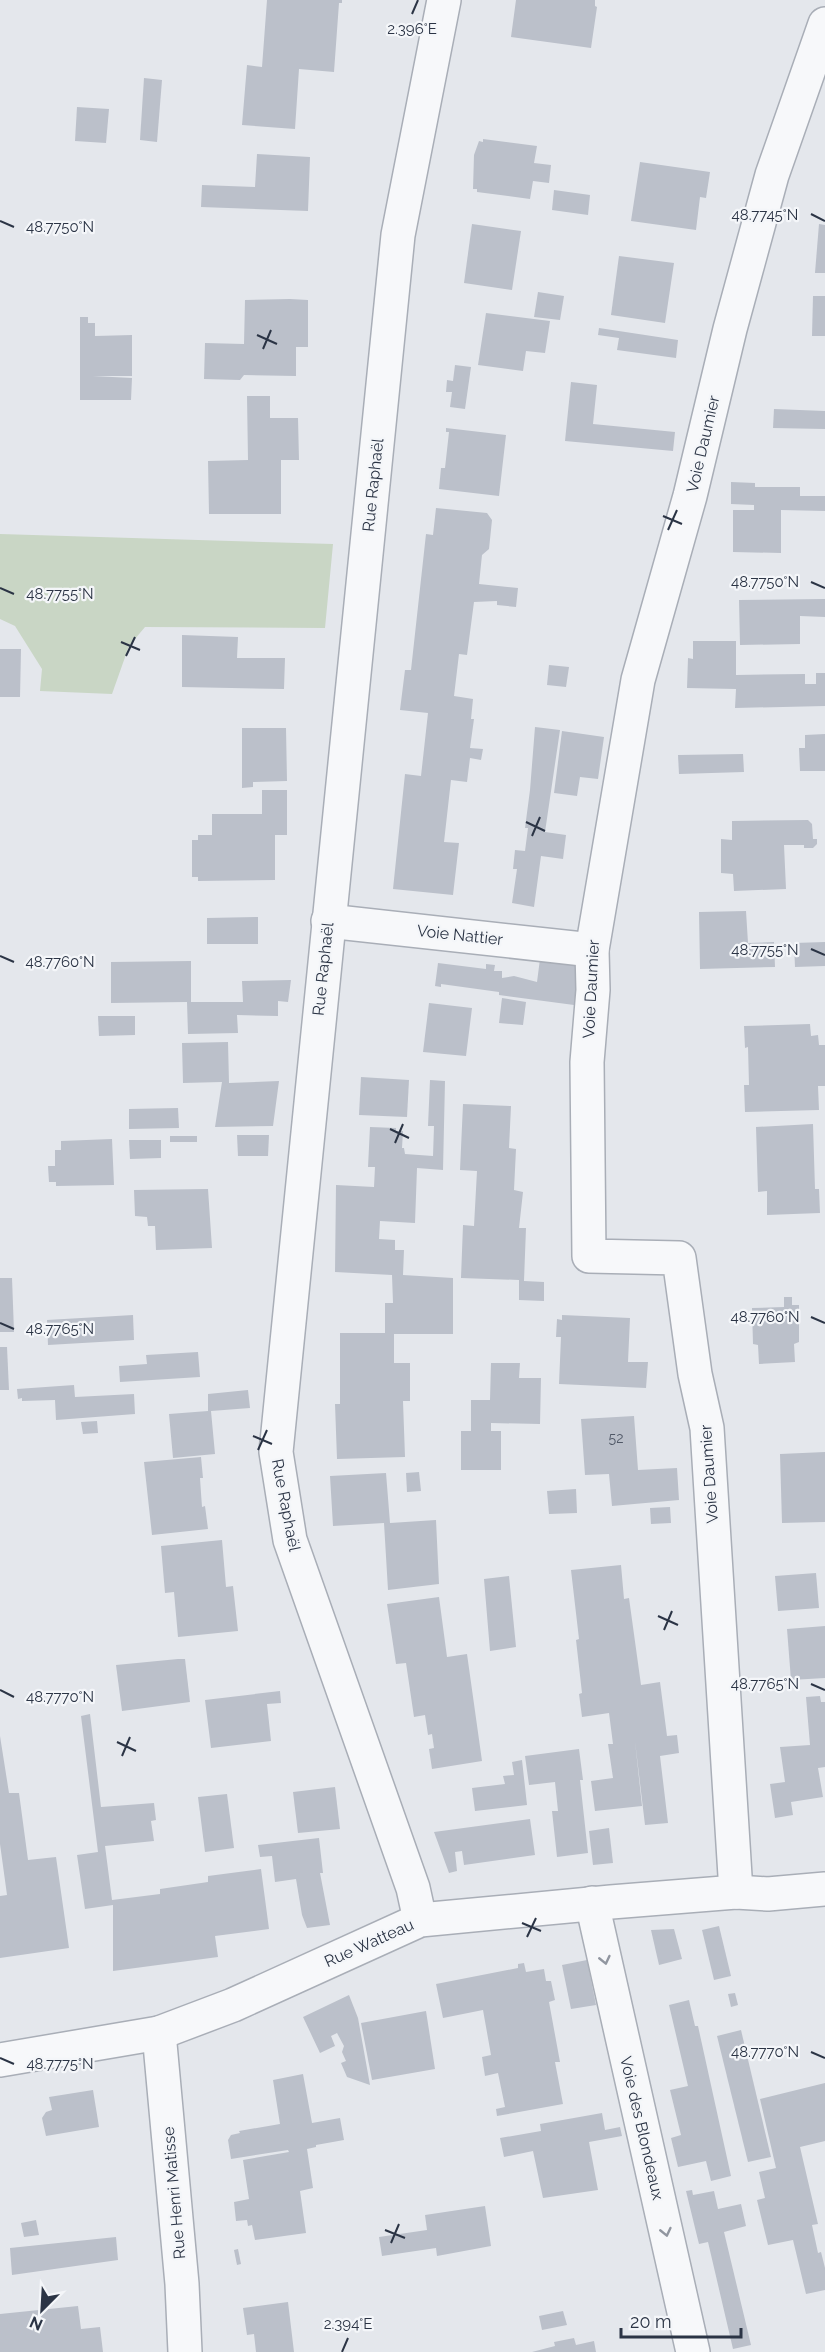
<svg xmlns="http://www.w3.org/2000/svg" width="825" height="2352" viewBox="0 0 825 2352" font-family="Raleway,sans-serif">
<rect width="100%" height="100%" fill="#e4e7ec"/>
<path fill="#c9d6c5" d="M0,534L333,544L325,628L145,627L129,646L112,694L40,691L42,669L15,626L0,619Z"/>
<g fill="#bbc0ca">
<path d="M267,0H342V3H339L334,72L299,69L295,129L242,125L247,65L262,67Z"/>
<path d="M516,0H595V6L597,7L591,48L511,37Z"/>
<path d="M144,78L162,80L157,142L140,140Z"/>
<path d="M77,107L109,109L106,143L75,141Z"/>
<path d="M483,139L537,146L534,163L551,165L549,183L533,181L530,199L477,192V189H473L474,155L479,141L483,142Z"/>
<path d="M257,154L310,157L308,211L201,207L202,185L255,187Z"/>
<path d="M640,162L710,172L706,198L700,197L696,230L631,221Z"/>
<path d="M554,190L590,195L588,215L552,210Z"/>
<path d="M472,224L521,231L512,290L464,283Z"/>
<path d="M819,224L825,225V273H815Z"/>
<path d="M619,256L674,263L665,323L611,315Z"/>
<path d="M538,292L564,296L560,320L534,317Z"/>
<path d="M813,296H825V336H812Z"/>
<path d="M290,299L308,300V347H296V376L244,375L240,380L204,379L205,343L244,344L245,300Z"/>
<path d="M486,313L550,321L545,353L526,351L523,371L478,365Z"/>
<path d="M80,317H88V323H95V336L132,335V376H93L132,378L131,400H80Z"/>
<path d="M599,328L678,340L676,358L617,350L619,338L598,335Z"/>
<path d="M455,365L471,367L465,409L450,407L452,392H446L447,380L453,381Z"/>
<path d="M571,382L597,385L593,424L675,432L673,451L565,441Z"/>
<path d="M247,396H270V418H298L299,460H281V514H209L208,461L248,460Z"/>
<path d="M774,409L825,411V429L773,428Z"/>
<path d="M446,428L506,435L499,496L439,489L441,468H445L449,432H446Z"/>
<path d="M731,482L755,483V487H800V496H825V511L781,510V553L733,552V510H754V505L731,504Z"/>
<path d="M436,508L487,513L492,520L489,549L482,555L479,584L518,588L516,607L497,605V601L474,602L467,655L459,654L454,696L473,699L471,719H474L470,748L483,749L481,760L470,758L467,782L451,780L444,842L459,843L453,895L393,889L405,774L421,776L428,713L400,710L405,670H411L426,534L433,535Z"/>
<path d="M825,599V617L800,616V644L740,645L739,600Z"/>
<path d="M182,635L238,637L237,658H285L284,689L182,687Z"/>
<path d="M693,641H736V675L805,674V684H816V673H825V706L735,708L736,689L687,688L688,658L693,659Z"/>
<path d="M0,649H21L20,697H0Z"/>
<path d="M549,665L569,667L566,687L547,685Z"/>
<path d="M535,727L560,730L545,832L566,835L563,859L541,856L534,907L512,903L517,869H513L515,850L525,851L528,828H525L530,790Z"/>
<path d="M242,728H286L287,781L253,782V787L242,788Z"/>
<path d="M562,731L604,737L598,779L580,777L577,796L554,793Z"/>
<path d="M825,734V771H800L799,748H805V735Z"/>
<path d="M743,754L744,772L679,774L678,755Z"/>
<path d="M262,790H287V835H275V880L198,881V877H192V840H198V835H212V814H262Z"/>
<path d="M808,820L812,824L813,839H817V844L813,848H804V845H784L786,889L734,891L733,874L721,873V839L732,840V821Z"/>
<path d="M746,911L748,943L774,942L775,967L700,969L699,912Z"/>
<path d="M258,917V944H207V918Z"/>
<path d="M825,942V966L795,967L794,943Z"/>
<path d="M540,959L579,964L574,1005L499,995V992L441,984V987L435,986L438,963L486,969V964L495,965L494,971H502V978L514,976L537,982Z"/>
<path d="M191,961V1002H243L242,981L291,980L288,1002L278,1001V1016L237,1015L238,1033L188,1034L187,1002L111,1003V962Z"/>
<path d="M502,998L526,1002L523,1025L499,1023Z"/>
<path d="M429,1003L472,1008L466,1056L423,1052Z"/>
<path d="M98,1016H135V1035L99,1036Z"/>
<path d="M810,1024L811,1036L818,1035L819,1045H825V1086H818L819,1110L745,1112L744,1085H749L748,1047L745,1048L744,1026Z"/>
<path d="M228,1042L229,1083L279,1081L273,1126L215,1127L222,1082L183,1083L182,1043Z"/>
<path d="M361,1077L409,1080L407,1117L359,1115Z"/>
<path d="M430,1080L445,1081L443,1170L417,1168L415,1223L380,1221L379,1239L395,1240V1250H404L403,1275L453,1278V1334H394V1363H410V1401H403L405,1457L337,1459L335,1404H340V1333H385V1303H393L392,1275L335,1272L336,1185L374,1187L375,1167H368L370,1127L396,1128V1131H403L402,1148H404L405,1154L433,1156L434,1126H428Z"/>
<path d="M463,1104L511,1106L509,1148L516,1149L514,1190L523,1192L519,1228H526L524,1281L544,1282V1301L519,1300V1280L461,1278L463,1225L474,1226L477,1171L460,1170Z"/>
<path d="M178,1108L179,1128L129,1129V1109Z"/>
<path d="M813,1124L815,1189H819L820,1213L767,1215V1191L758,1192L756,1127Z"/>
<path d="M237,1135H269L268,1156H238Z"/>
<rect x="170" y="1136" width="27" height="6"/>
<path d="M112,1139L114,1185L56,1186V1182H49L48,1166H55V1150H61V1141Z"/>
<path d="M129,1140H161V1158L130,1159Z"/>
<path d="M208,1189L212,1248L156,1250L155,1226H148L147,1217L135,1216L134,1190Z"/>
<path d="M0,1278H12L14,1332H0Z"/>
<path d="M784,1297H792V1305H799V1342L794,1344L795,1362L759,1364L758,1345L753,1344L752,1308L784,1307Z"/>
<path d="M133,1315L134,1340L48,1345L47,1320Z"/>
<path d="M562,1315L630,1318L628,1362H648L646,1388L559,1384L561,1337H556L557,1319L562,1320Z"/>
<path d="M0,1347H7L9,1390H0Z"/>
<path d="M198,1352L200,1377L120,1382L119,1366L147,1364L146,1355Z"/>
<path d="M491,1363H520L519,1378H541L540,1424L491,1423V1431H501V1470H461V1431H471V1400H490Z"/>
<path d="M74,1385L75,1397L134,1394L135,1414L56,1420L55,1400L22,1401V1398L18,1399L17,1389Z"/>
<path d="M248,1390L250,1408L211,1411L215,1454L173,1458L169,1414L208,1411V1394Z"/>
<path d="M634,1416L638,1470L677,1468L679,1500L612,1506L609,1474L585,1475L581,1419Z"/>
<path d="M97,1421L98,1433L83,1434L81,1422Z"/>
<path d="M825,1452V1522L782,1523L780,1454Z"/>
<path d="M201,1457L203,1478H200L201,1493L202,1507L205,1506L208,1529L152,1535L144,1462Z"/>
<path d="M419,1472L421,1491L407,1492L406,1473Z"/>
<path d="M386,1473L390,1523L436,1520L439,1584L388,1590L384,1523L333,1526L330,1476Z"/>
<path d="M576,1489L577,1513L549,1514L547,1491Z"/>
<path d="M670,1507L671,1523L651,1524L650,1508Z"/>
<path d="M222,1540L226,1587L233,1586L238,1631L178,1637L174,1592L165,1593L161,1546Z"/>
<path d="M621,1565L624,1599L629,1598L641,1685L660,1682L667,1736L677,1735L679,1753L660,1756L668,1823L645,1825L635,1741L642,1806L595,1811L591,1781L613,1778L608,1744H613L609,1713L582,1717L579,1694L582,1693L576,1640L579,1639L571,1570Z"/>
<path d="M816,1573L819,1608L778,1611L775,1576Z"/>
<path d="M509,1576L516,1647L490,1651L484,1579Z"/>
<path d="M439,1597L447,1657L467,1654L482,1761L432,1769L429,1749L434,1748L432,1734L428,1735L425,1715L414,1717L406,1663L396,1664L387,1604Z"/>
<path d="M825,1626V1678L791,1680L787,1629Z"/>
<path d="M178,1659H185L190,1702L122,1711L116,1665Z"/>
<path d="M280,1691L281,1703L267,1704L271,1741L211,1748L205,1700Z"/>
<path d="M820,1696L821,1702H825V1767L818,1768L823,1797L791,1802L793,1815L775,1818L770,1784L785,1782L780,1747L810,1745L806,1697Z"/>
<path d="M90,1714L101,1807L154,1803L156,1820L151,1821L154,1841L105,1846L112,1900L160,1894V1889L208,1882V1876L261,1869L269,1929L215,1936L218,1957L113,1971V1905L85,1909L77,1855L98,1852L81,1716Z"/>
<path d="M0,1736L9,1793H19L28,1860L56,1857L69,1948L0,1958V1896L7,1895L0,1844Z"/>
<path d="M579,1749L583,1780H580L588,1853L557,1857L552,1811H558L555,1782L529,1785L525,1756Z"/>
<path d="M522,1760L527,1805L475,1811L472,1788L505,1784L503,1776L514,1775L512,1762Z"/>
<path d="M335,1787L340,1829L298,1833L293,1792Z"/>
<path d="M227,1794L234,1848L205,1852L198,1797Z"/>
<path d="M530,1819L535,1855L464,1865L462,1851L455,1852L457,1871L449,1873L434,1832Z"/>
<path d="M609,1828L613,1863L593,1865L589,1831Z"/>
<path d="M319,1838L323,1873H320L330,1925L307,1928L302,1915L296,1879L275,1882L272,1856L260,1857L258,1845Z"/>
<path d="M719,1926L731,1976L714,1980L702,1930Z"/>
<path d="M674,1929L682,1959L659,1965L651,1930Z"/>
<path d="M587,1960L596,2005L571,2009L562,1965Z"/>
<path d="M524,1963L526,1972L544,1969L546,1981H551L555,2000L549,2002L560,2062H555L563,2104L497,2116L496,2109L505,2107L498,2073L485,2076L482,2057L491,2055L483,2010L443,2018L436,1984L518,1968V1964Z"/>
<path d="M735,1993L738,2005L731,2007L728,1994Z"/>
<path d="M349,1995L358,2018L370,2085L347,2077L341,2063L346,2061L342,2052L344,2046L337,2033L331,2036L335,2046L320,2053L303,2017Z"/>
<path d="M689,2000L695,2026H698L731,2176L711,2181L706,2161L678,2167L671,2138L681,2135L670,2090L688,2086L669,2005Z"/>
<path d="M426,2011L435,2069L372,2080L361,2023Z"/>
<path d="M741,2030L771,2157L748,2162L717,2036Z"/>
<path d="M303,2074L312,2123L340,2118L344,2140L316,2145V2147L307,2149L313,2188L300,2191L306,2233L255,2240L252,2225L248,2226L247,2220L236,2221L234,2202L249,2199L243,2160L289,2152L288,2150L231,2159L228,2140L231,2135L240,2133L239,2131L280,2124L273,2080Z"/>
<path d="M825,2083V2141L800,2147L818,2224L812,2225L818,2253L821,2252L825,2268V2290L806,2294L793,2240L768,2245L757,2200L765,2198L759,2172L776,2168L760,2099Z"/>
<path d="M93,2090L99,2127L46,2136L42,2118L46,2112L52,2110L49,2097Z"/>
<path d="M602,2113L605,2130L620,2127L622,2136L589,2142L598,2190L543,2198L533,2151L504,2157L500,2138L541,2131L540,2124Z"/>
<path d="M692,2190L693,2195L714,2191L718,2209L741,2204L746,2226L724,2232L751,2345L733,2349L708,2242L699,2244L696,2232L686,2191Z"/>
<path d="M485,2206L491,2246L437,2256L436,2248L382,2256L379,2237L427,2230L425,2215Z"/>
<path d="M36,2220L39,2235L24,2237L21,2223Z"/>
<path d="M116,2237L118,2260L12,2275L10,2248Z"/>
<path d="M238,2249L241,2264L237,2265L234,2250Z"/>
<path d="M288,2302L294,2352H256L254,2334L247,2335L243,2308Z"/>
<path d="M78,2306L81,2329L100,2327L103,2352H0V2314Z"/>
<path d="M563,2311L567,2325L542,2330L539,2316Z"/>
<path d="M574,2338L576,2345L594,2341L596,2352H532L555,2346L554,2342Z"/>
</g>
<g fill="none" stroke-linecap="round" stroke-linejoin="round">
<g stroke="#a9aeb7" stroke-width="36">
<g id="minor">
<path d="M328,921L592,950"/>
<path d="M736,1892L707,1428L695,1374L679,1258L589,1256L587,1062L593,990L592,950L638,680L690,496L730,329L772,175L825,24"/>
<path d="M592,1903L693,2352"/>
<path d="M420,1920L413,1888L290,1540L276,1452L398,235L444,0"/>
<path d="M159,2033L182,2284L185,2352"/>
<path d="M0,2060L159,2033L233,2005L420,1920L611,1902L736,1892L768,1894L825,1889"/>
</g>
</g>
<use href="#minor" stroke="#f7f8fa" stroke-width="33"/>
</g>
<defs><path id="oneway-chevron" d="M-2-3.5L2.5 0L-2 3.5" fill="none" stroke-width="1.6" stroke-linecap="round" stroke-linejoin="round" transform="scale(1.5)"/></defs>
<g stroke="#9196a0">
<use href="#oneway-chevron" transform="translate(605 1960) rotate(77)"/>
<use href="#oneway-chevron" transform="translate(666 2232) rotate(77)"/>
</g>
<path fill="none" stroke="#2b3445" stroke-width="2" d="M412,14L418,0M811,214L825,221M0,221L14,227M257,335L277,344M263,349L271,330M663,516L682,524M668,530L677,510M811,582L825,588M0,588L14,594M121,642L140,650M126,656L135,637M526,822L545,831M532,836L540,817M811,949L825,955M0,956L14,962M390,1129L409,1138M395,1143L403,1124M811,1317L825,1323M0,1323L14,1329M253,1436L272,1444M258,1450L267,1430M658,1616L678,1625M664,1630L672,1611M811,1684L825,1690M0,1690L14,1697M117,1742L136,1751M122,1756L130,1737M522,1923L541,1931M527,1937L536,1918M811,2052L825,2058M0,2058L14,2064M385,2230L405,2238M391,2243L399,2224M342,2352L348,2338"/>
<g text-anchor="middle" dominant-baseline="central" stroke-width="4.5" stroke-linejoin="round" paint-order="stroke">
<g font-size="14" fill="#4f5766">
<text x="616" y="1438">52</text>
</g>
<g font-size="16" fill="#2b3445" stroke="#f4f6f9">
<text transform="translate(703 444) rotate(-77)">Voie Daumier</text>
<text transform="translate(373 485) rotate(-84)">Rue Raphaël</text>
<text transform="translate(460 935) rotate(6)">Voie Nattier</text>
<text transform="translate(323 969) rotate(-84)">Rue Raphaël</text>
<text transform="translate(591 989) rotate(-87)">Voie Daumier</text>
<text transform="translate(709 1474) rotate(-94)">Voie Daumier</text>
<text transform="translate(286 1505) rotate(79)">Rue Raphaël</text>
<text transform="translate(369 1943) rotate(-24)">Rue Watteau</text>
<text transform="translate(642 2128) rotate(77)">Voie des Blondeaux</text>
<text transform="translate(174 2193) rotate(-95)">Rue Henri Matisse</text>
</g>
</g>
<g font-size="15" text-anchor="middle" fill="#2b3445" stroke="#f4f6f9" stroke-width="4.5" stroke-linejoin="round" paint-order="stroke">
<text x="412" y="34">2.396°E</text>
<text x="765" y="220">48.7745°N</text>
<text x="60" y="232">48.7750°N</text>
<text x="765" y="587">48.7750°N</text>
<text x="60" y="599">48.7755°N</text>
<text x="765" y="955">48.7755°N</text>
<text x="60" y="967">48.7760°N</text>
<text x="765" y="1322">48.7760°N</text>
<text x="60" y="1334">48.7765°N</text>
<text x="765" y="1689">48.7765°N</text>
<text x="60" y="1702">48.7770°N</text>
<text x="765" y="2057">48.7770°N</text>
<text x="60" y="2069">48.7775°N</text>
<text x="348" y="2329">2.394°E</text>
</g>
<g transform="translate(42 2310) rotate(204)" stroke="#f4f6f9" stroke-width="4.5" paint-order="stroke">
<path d="M0-4.5L10 22L0 15L-10 22Z" fill="#2b3445"/>
<text y="-9" font-size="16" font-weight="bold" text-anchor="middle" fill="#2b3445">N</text>
</g>
<path d="M621 2328v9h120v-9" fill="none" stroke="#2b3445" stroke-width="3"/>
<text x="630" y="2328" font-size="18" fill="#2b3445" stroke="#f4f6f9" stroke-width="4.5" paint-order="stroke">20 m</text>
</svg>
